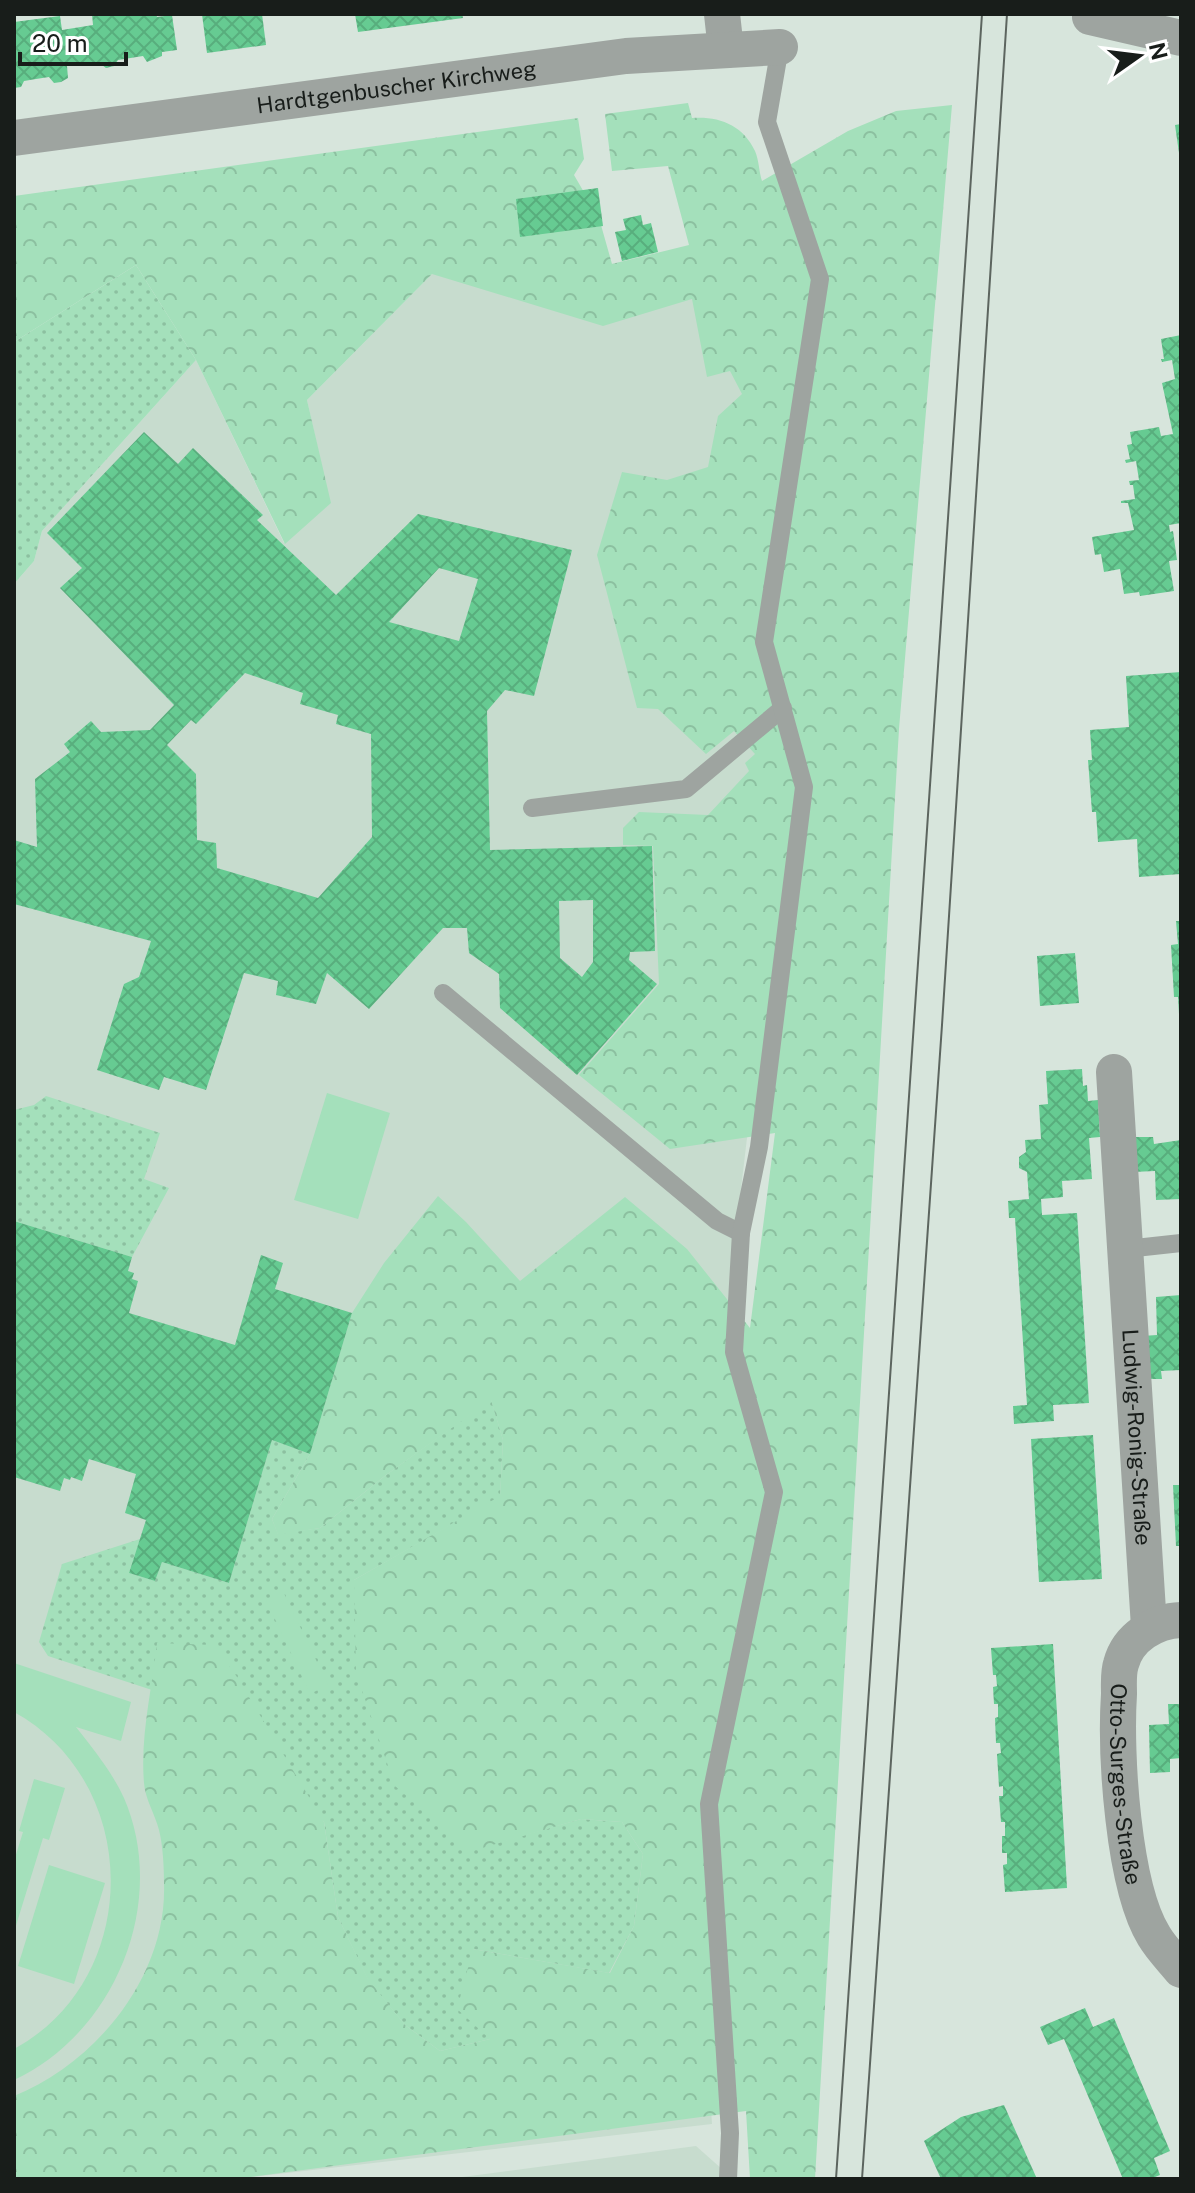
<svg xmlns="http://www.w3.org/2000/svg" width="1195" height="2193" viewBox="0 0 1195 2193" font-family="'Public Sans',sans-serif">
<defs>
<pattern id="grass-dots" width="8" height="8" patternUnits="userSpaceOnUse" patternTransform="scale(2)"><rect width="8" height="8" fill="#a4e0bb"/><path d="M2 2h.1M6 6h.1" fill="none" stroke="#8cc0a0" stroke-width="1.8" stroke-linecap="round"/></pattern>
<pattern id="forest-crowns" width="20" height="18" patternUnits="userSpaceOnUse" patternTransform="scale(2)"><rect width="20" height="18" fill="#a4e0bb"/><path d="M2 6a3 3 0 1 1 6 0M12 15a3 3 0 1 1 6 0" fill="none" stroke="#8cc0a0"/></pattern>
<pattern id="building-cross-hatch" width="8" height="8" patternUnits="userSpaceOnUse" patternTransform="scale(2)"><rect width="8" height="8" fill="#66cb92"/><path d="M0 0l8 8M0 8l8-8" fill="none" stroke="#58ae7d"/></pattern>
</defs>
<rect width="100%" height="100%" fill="#d7e5dc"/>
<g fill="#c7dcce">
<path d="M762,182L789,783L720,1366L691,1808L712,2124L235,2179H14V584L34,561L42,531L196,360L284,543L330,503L307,400L432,274L611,264L689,246Z"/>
<path d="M696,2146L723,2170L722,2179H447Z"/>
</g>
<g fill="url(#grass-dots)">
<path d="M136,265L196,360L42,531L34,561L14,584V342Z"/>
<path d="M46,1096L160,1133L144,1179L169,1188L132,1257L14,1221V1110L34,1105Z"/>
<path d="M491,1399L503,1440L500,1497L354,1580L472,1850L581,1819L622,1822L643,1854L634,1926L609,1973L473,1949L490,2039L440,2051L405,2025L368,1980L338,1917L324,1822L158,1644L152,1690L48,1656L39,1642L62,1564L140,1539L129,1573L155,1581L162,1562L229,1583L272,1440L310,1454L272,1519L278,1534L320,1528L386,1475Z"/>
</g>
<path fill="url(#forest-crowns)" d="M688,103L692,118C719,116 743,125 755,151C759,160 759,172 762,181L848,131L896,111L952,105L899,729L815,2179H750L746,2111L235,2179H14V2096C96,2063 167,1976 164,1884C164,1867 163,1846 159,1830C155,1814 145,1799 144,1783C140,1736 152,1690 157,1643L214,1645L237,1677L324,1822L338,1917L368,1979L405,2025L440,2051L490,2039L457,2009L473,1949L610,1973L634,1926L643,1854L622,1822L581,1819L472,1851L395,1786L356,1673L354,1580L500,1496L503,1440L491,1400L386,1475L320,1528L278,1535L272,1519L310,1454L352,1313L384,1263L438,1196L466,1222L520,1281L625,1197L687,1249L750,1328L775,1133L670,1149L579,1075L659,984L653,846L623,845V828L639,812L708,815L749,771L745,763L755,754L734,731L706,754L658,709L637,708L597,555L622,472L667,480L708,467L718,416L742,394L730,371L707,377L692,299L603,326L432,274L307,400L331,503L285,544L196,360L136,265L14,342V196L578,118L584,159L574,175L599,218L612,264L689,245L668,166L612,171L605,114Z"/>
<g fill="#a4e0bb">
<path d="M327,1093L390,1113L358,1219L294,1200Z"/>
<path d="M283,1591L328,1685L310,1694L266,1600Z"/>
<path d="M14,1663L131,1702L121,1741L76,1727C94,1750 112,1772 124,1798C169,1902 115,2033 14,2080V2049C143,1979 143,1783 14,1712Z"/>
<path d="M34,1779L65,1788L49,1840L43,1838L14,1932V1861L23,1832L19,1831Z"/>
<path d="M49,1865L105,1883L74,1984L18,1966Z"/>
</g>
<g fill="url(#building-cross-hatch)" fill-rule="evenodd">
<path d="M92,14H156L157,17L172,15L177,50L162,52V56L147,62L143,56L118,60L114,66L106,68L98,62L67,66L68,78L61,82L54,83L49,77L36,79L24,81L21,87L14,88V22L60,16L62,30L93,25Z"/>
<path d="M202,14H262L266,45L207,53Z"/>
<path d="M355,14H462L463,18L358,32Z"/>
<path d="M1181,124V153H1179L1175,125Z"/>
<path d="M598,188L603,226L520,237L516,199Z"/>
<path d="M641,215L643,225L651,223L658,252L622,261L615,232L626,230L623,219Z"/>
<path d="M1181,335V523L1169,525L1170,532L1173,531L1177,560L1169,561L1174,591L1140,596L1139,592L1124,594L1120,569L1104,572L1101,554L1095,555L1092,537L1134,530L1128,503H1121V501L1135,499L1133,485H1130L1129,481L1139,480L1136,461L1126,463L1125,460L1130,459L1127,445L1132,444L1130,432L1159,427L1161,436L1173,434L1162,383L1175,379L1172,360L1162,362L1161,359H1164L1161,339Z"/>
<path d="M144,432L178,464L193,448L263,515L257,520L336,595L418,514L572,550L534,696L505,690L487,711L490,850L652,846L655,951L630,952L629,960L657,984L577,1075L500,1008L499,974L469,953L467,928H443L369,1009L327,973L316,1004L276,995L278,981L244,973L206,1090L164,1077L159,1090L97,1070L124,984L139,977L151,941L14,904V840L37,847L35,779L70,752L64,744L91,721L101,732L150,730L174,705L60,588L82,568L47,533ZM439,568L478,579L459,641L389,622ZM245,673L303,693L300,704L338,715L336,724L371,734L372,837L318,898L217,868L216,843L197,840L196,774L167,745L191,720L196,724ZM593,900V962L582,977L560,958L559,901Z"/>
<path d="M1181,672V874L1139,877L1137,839L1098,842L1096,812H1092L1088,760H1092L1090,730L1129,727L1126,676Z"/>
<path d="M1176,921H1181V1014H1179L1178,997H1174L1171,945L1178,944Z"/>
<path d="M1075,953L1079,1003L1040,1006L1037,956Z"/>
<path d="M1082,1069L1083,1086L1087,1085L1088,1101L1098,1100L1100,1137L1089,1138L1092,1179L1062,1181L1063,1197L1041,1199L1042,1215L1077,1213L1089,1403L1053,1405L1054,1421L1014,1424L1013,1406L1027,1405L1015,1218H1009L1008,1201L1029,1199L1027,1172L1019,1168V1157L1026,1152L1025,1140L1041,1139L1039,1105L1048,1104L1046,1071Z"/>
<path d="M1131,1137H1153L1154,1144L1181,1140V1199L1156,1200L1155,1171L1133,1172Z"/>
<path d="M14,1221L132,1257L128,1271L134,1273L132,1279L138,1281L129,1313L235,1345L261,1255L283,1263L275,1289L352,1313L310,1454L272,1440L229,1583L162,1562L155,1581L129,1573L146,1520L125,1513L136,1474L89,1459L82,1481L71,1477L70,1480L64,1478L60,1491L14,1477Z"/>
<path d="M1181,1295V1370L1161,1371L1162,1379H1145L1142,1336L1157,1335L1156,1297Z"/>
<path d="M1093,1435L1102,1579L1039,1582L1031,1439Z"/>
<path d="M1173,1485H1181V1546H1176Z"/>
<path d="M1053,1644L1067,1888L1005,1892L1003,1865L1007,1864V1853H1002V1836H1005V1822H1001L999,1796H1003V1786L999,1787L997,1754L1001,1753L1000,1743H996L995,1718L998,1717V1704H994L993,1687L997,1686L996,1675H993L991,1648Z"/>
<path d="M1168,1704H1181V1758L1170,1759V1772L1150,1773L1149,1725L1169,1724Z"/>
<path d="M1085,2008L1093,2027L1114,2018L1170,2151L1154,2158L1160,2175L1150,2179H1123L1064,2039L1048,2045L1040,2027Z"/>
<path d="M1004,2105L1037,2179H941L924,2141L961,2117Z"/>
</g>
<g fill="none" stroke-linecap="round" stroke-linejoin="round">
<g stroke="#9ea4a0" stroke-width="18">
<path d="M532,808L686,789L783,708"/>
<path d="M443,993L717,1221L741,1233"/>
<path d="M1126,1249L1181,1243"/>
<path d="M728,2179L730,2133L709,1804L774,1492L734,1352L741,1233L759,1147L804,787L764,642L820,279L767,122L780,47"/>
</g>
<g stroke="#9ea4a0" stroke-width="36">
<path d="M722,14L726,50"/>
<path d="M1090,17L1181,38"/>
<path id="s1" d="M14,138L626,56L780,47"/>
<path id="s2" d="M1114,1072L1149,1627"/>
<path id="s3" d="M1181,1620C1155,1621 1128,1637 1121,1664C1118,1673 1119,1685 1119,1694C1115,1754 1123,1886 1154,1936C1161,1948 1172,1959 1181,1970"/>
</g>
<g stroke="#5c655f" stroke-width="2">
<path d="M836,2179L982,14"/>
<path d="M862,2179L942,1025L1007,14"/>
</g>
</g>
<g text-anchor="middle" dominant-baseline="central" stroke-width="8" stroke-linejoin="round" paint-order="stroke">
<g font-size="22" fill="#181d1a" stroke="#fff">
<text stroke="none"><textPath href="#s1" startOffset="386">Hardtgenbuscher Kirchweg</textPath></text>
<text stroke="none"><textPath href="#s2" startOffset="366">Ludwig-Ronig-Straße</textPath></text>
<text stroke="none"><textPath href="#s3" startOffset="200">Otto-Surges-Straße</textPath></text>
</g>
</g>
<rect width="1195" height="2193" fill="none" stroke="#181d1a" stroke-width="32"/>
<g transform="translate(1139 56) rotate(76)" stroke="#ffffff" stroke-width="6" paint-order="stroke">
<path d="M0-6L14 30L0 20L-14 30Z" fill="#181d1a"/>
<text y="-12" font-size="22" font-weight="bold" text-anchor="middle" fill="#181d1a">N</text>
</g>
<path d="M20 52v12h106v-12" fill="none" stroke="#181d1a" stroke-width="4"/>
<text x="32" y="52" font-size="24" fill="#181d1a" stroke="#ffffff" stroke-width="6" paint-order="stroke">20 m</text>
</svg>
